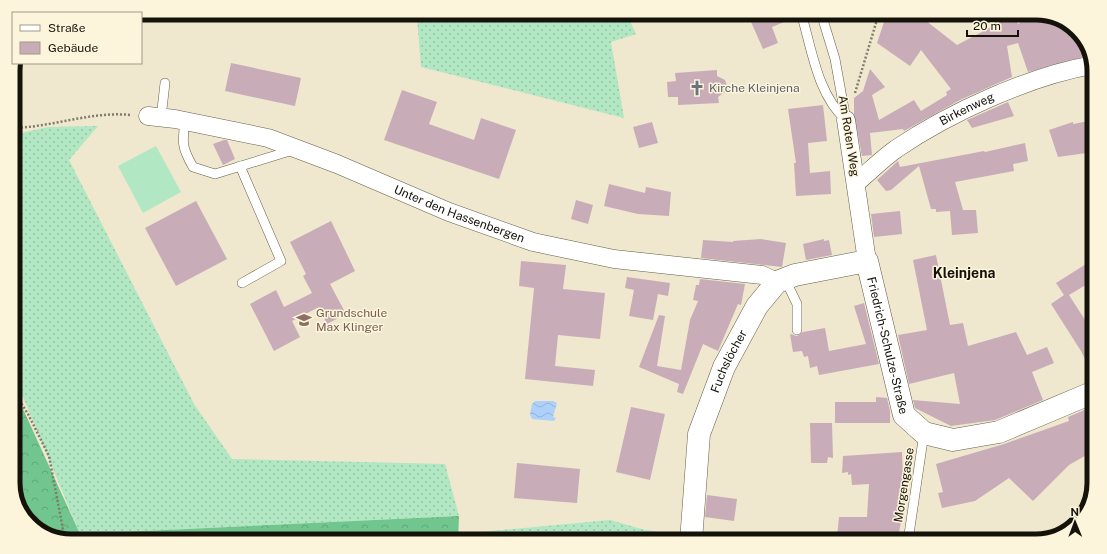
<svg xmlns="http://www.w3.org/2000/svg" width="1107" height="554" viewBox="0 0 1107 554" font-family="'Public Sans',sans-serif">
<defs>
<pattern id="grass-dots" width="8" height="8" patternUnits="userSpaceOnUse"><rect width="8" height="8" fill="#b1e7c2"/><path d="M2 2h.1M6 6h.1" fill="none" stroke="#97c5a5" stroke-width="1.8" stroke-linecap="round"/></pattern>
<pattern id="forest-crowns" width="20" height="18" patternUnits="userSpaceOnUse"><rect width="20" height="18" fill="#70c68e"/><path d="M2 6a3 3 0 1 1 6 0M12 15a3 3 0 1 1 6 0" fill="none" stroke="#60a979"/></pattern>
<pattern id="water-waves" width="16" height="10" patternUnits="userSpaceOnUse"><rect width="16" height="10" fill="#aed1fb"/><path d="M0 5q4-4 8 0t8 0" fill="none" stroke="#95b2d6"/></pattern>
</defs>
<rect width="100%" height="100%" fill="#efe7ce"/>
<g fill="url(#grass-dots)">
<path d="M396,13H626L636,34L611,42L624,118L421,67L417,17Z"/>
<path d="M98,126L69,160L194,404L232,459L445,464L459,516L80,534L13,373V135L48,127Z"/>
<path d="M610,520L645,530L680,535V541H458V534Z"/>
</g>
<path fill="url(#forest-crowns)" d="M13,387L80,534L459,516L458,541H71L46,535L23,515L13,487Z"/>
<path fill="#b1e7c2" d="M156,146L181,192L143,213L118,166Z"/>
<path fill="url(#water-waves)" d="M535,401H553L557,403L553,417L556,418L554,421L532,419L530,414L532,404Z"/>
<g fill="#c8adb9">
<path d="M747,13H795L796,17L772,27L778,43L763,49Z"/>
<path d="M887,13H916L957,45L1014,15L1018,24L1028,18L1030,22L1045,15L1061,19L1084,39L1090,55L1028,72L1018,43L1007,46L1012,77L960,100L904,131L903,129L870,133L872,155L862,156L854,114V98L863,91L870,69L885,87L872,95L879,120L914,100L921,111L947,95L946,92L951,89L921,50L910,66L877,43Z"/>
<path d="M231,63L301,78L295,106L225,91Z"/>
<path d="M717,70V76L725,80L727,86L725,92L718,97L719,103L678,105V97H668L667,82L676,81L675,73Z"/>
<path d="M402,90L437,102L429,124L474,140L481,118L516,130L499,179L384,140Z"/>
<path d="M1008,102L1014,116L972,128L967,120Z"/>
<path d="M823,105L827,141L808,143L810,173L830,171L831,194L796,196L794,163H796L788,109Z"/>
<path d="M1094,120V152L1058,157L1049,130L1073,122V124Z"/>
<path d="M652,122L658,143L639,148L633,127Z"/>
<path d="M224,140H227L235,159L223,165L213,144Z"/>
<path d="M1025,143L1028,161L1013,164L1014,171L955,182L963,210H976L978,233L952,235L950,211L936,212V209H931L919,166L891,190L886,191L877,180L898,161L900,167L984,151L985,152Z"/>
<path d="M609,184L645,193L646,187L671,192L669,216L638,214L604,206Z"/>
<path d="M576,200L593,205L588,224L571,219Z"/>
<path d="M196,201L227,259L176,286L145,228Z"/>
<path d="M900,211L902,234L874,237L871,214Z"/>
<path d="M331,221L355,271L330,284L346,314L327,324L319,307L292,321L300,337L274,351L250,304L276,290L284,307L312,293L303,276L306,274L290,242Z"/>
<path d="M761,239L786,243L782,267L701,258L703,240L733,242V241Z"/>
<path d="M824,239V241L829,240L832,255L806,260L803,244Z"/>
<path d="M936,255L950,325L963,323L968,346L1016,332L1027,355L1047,347L1054,363L1032,372L1043,400L995,420L951,426L915,408L913,400L960,404L954,373L909,384L898,335L927,330L913,260Z"/>
<path d="M1094,259V280L1069,295L1094,334V377L1081,351L1051,304L1064,295L1056,283Z"/>
<path d="M521,261L566,265L563,289L605,293L600,339L558,335L555,366L595,370L593,386L525,379L534,288L519,286Z"/>
<path d="M627,277L670,283L668,296L658,294L653,320L629,316L634,290L625,288Z"/>
<path d="M700,279L745,284L741,305L738,304L718,351L703,344L683,394L677,392L679,384L639,367L659,315L665,316L657,366L681,370L690,320L698,301L693,300L696,285H699Z"/>
<path d="M864,303L879,364L819,375L817,366L810,368L808,356L804,357L802,351L793,352L790,334L797,336L803,332L825,328L829,351L866,344L854,306Z"/>
<path d="M876,397L887,398L890,411V423H835V402H876Z"/>
<path d="M1094,406L1092,452L1069,465L1033,501L1009,478L975,501L942,508L938,493L943,492L936,464L1004,444L1069,421L1068,417Z"/>
<path d="M631,407L665,414L650,480L616,472Z"/>
<path d="M810,423H832L833,458L828,457L827,463H811Z"/>
<path d="M902,452L904,505L898,538L837,537L839,517H867L869,484L852,485L851,474L848,475V472L842,473L843,456Z"/>
<path d="M517,463L580,469L577,503L514,498Z"/>
<path d="M707,495L737,499L734,521L705,517Z"/>
</g>
<g fill="none" stroke-linecap="round" stroke-linejoin="round">
<g stroke="#655e49" stroke-width="10">
<g id="service">
<path d="M801,13C812,49 817,94 846,120"/>
<path d="M821,13L835,59L846,120"/>
<path d="M161,118L165,83"/>
<path d="M185,121C182,143 182,148 193,167L215,174L293,150"/>
<path d="M240,166L281,261L242,283"/>
<path d="M785,279L797,304V330"/>
<path d="M908,541L924,433"/>
</g>
</g>
<g stroke="#655e49" stroke-width="19">
<g id="minor">
<path id="s1" d="M148,116L175,119L268,138L337,164L449,212L533,242L614,259L762,275L777,282"/>
<path d="M846,120L867,261"/>
<path id="s2" d="M856,183C869,172 882,159 896,149C949,113 1029,76 1093,65"/>
</g>
</g>
<g stroke="#655e49" stroke-width="23">
<g id="tertiary">
<path id="s3" d="M691,541L699,434L724,367L757,306L777,282L795,275L867,261L904,415L924,433L953,440L999,432L1094,392"/>
</g>
</g>
<g stroke="#817b6b" stroke-width="2.5" stroke-dasharray="2 2" stroke-linecap="butt">
<path d="M855,93L879,13"/>
<path d="M13,128C53,127 91,111 131,115"/>
<path d="M13,390L28,414L49,456L65,540"/>
<path d="M1080,518L1094,463"/>
</g>
<use href="#service" stroke="#fff" stroke-width="9"/>
<use href="#minor" stroke="#fff" stroke-width="18"/>
<use href="#tertiary" stroke="#fff" stroke-width="22"/>
</g>
<defs>
<g id="church-bare" transform="scale(1.2)"><path d="M-1.2-6h2.4v3.5h3.3v2.4h-3.3V6h-2.4V-.1h-3.3v-2.4h3.3Z" fill="#6b7280" stroke="#fcf4db" stroke-width="2.5" paint-order="stroke"/></g>
<g id="school-bare" transform="scale(1.2)"><path d="M0-5L7-2L0 1L-7-2ZM-4 1L0 2.5L4 1V4Q0 6-4 4Z" fill="#8d6e63" stroke="#fcf4db" stroke-width="2.5" paint-order="stroke"/></g>
</defs>
<g fill-rule="evenodd">
<use href="#church-bare" x="697" y="88"/>
<use href="#school-bare" x="304" y="320"/>
</g>
<g text-anchor="middle" dominant-baseline="central" stroke-width="3" stroke-linejoin="round" paint-order="stroke">
<g font-size="12" fill="#5b616d" stroke="#fcf4db" text-anchor="start">
<text x="709" y="88">Kirche Kleinjena</text>
</g>
<g font-size="12" fill="#15120a" stroke="#fcf4db">
<text stroke="none"><textPath href="#s2" startOffset="134">Birkenweg</textPath></text>
<text transform="translate(849 136) rotate(81)">Am Roten Weg</text>
<text stroke="none"><textPath href="#s1" startOffset="328">Unter den Hassenbergen</textPath></text>
<text stroke="none"><textPath href="#s3" startOffset="459">Friedrich-Schulze-Straße</textPath></text>
<text stroke="none"><textPath href="#s3" startOffset="186">Fuchslöcher</textPath></text>
<text transform="translate(904 485) rotate(-81)">Morgengasse</text>
</g>
<g font-size="12" fill="#785e54" stroke="#fcf4db" text-anchor="start">
<text x="316" y="313">Grundschule<tspan x="316" dy="14">Max Klinger</tspan></text>
</g>
<g font-size="14" font-weight="bold" fill="#15120a" stroke="#fcf4db">
<text x="964" y="273">Kleinjena</text>
</g>
</g>
<path d="M0 0H1107V554H0ZM71 20H1036A51 51 0 0 1 1087 71V483A51 51 0 0 1 1036 534H71A51 51 0 0 1 20 483V71A51 51 0 0 1 71 20Z" fill="#fcf4db" fill-rule="evenodd"/>
<path fill="none" stroke="#15120a" stroke-width="5" d="M71 20H1036A51 51 0 0 1 1087 71V483A51 51 0 0 1 1036 534H71A51 51 0 0 1 20 483V71A51 51 0 0 1 71 20Z"/>
<rect x="12" y="12" width="130" height="52" fill="#fcf4db" stroke="#a09a87"/>
<rect x="20" y="25" width="20" height="6" fill="#ffffff" stroke="#a09a87"/>
<text x="48" y="32" font-size="12" fill="#15120a">Straße</text>
<rect x="20" y="42" width="20" height="12" fill="#c8adb9" stroke="#a09a87"/>
<text x="48" y="52" font-size="12" fill="#15120a">Gebäude</text>
<g transform="translate(1075 522) rotate(359)" stroke="#fcf4db" stroke-width="3" paint-order="stroke">
<path d="M0-3L7 15L0 10L-7 15Z" fill="#15120a"/>
<text y="-6" font-size="11" font-weight="bold" text-anchor="middle" fill="#15120a">N</text>
</g>
<path d="M967 30v6h51v-6" fill="none" stroke="#15120a" stroke-width="2"/>
<text x="973" y="30" font-size="12" fill="#15120a" stroke="#fcf4db" stroke-width="3" paint-order="stroke">20 m</text>
</svg>
